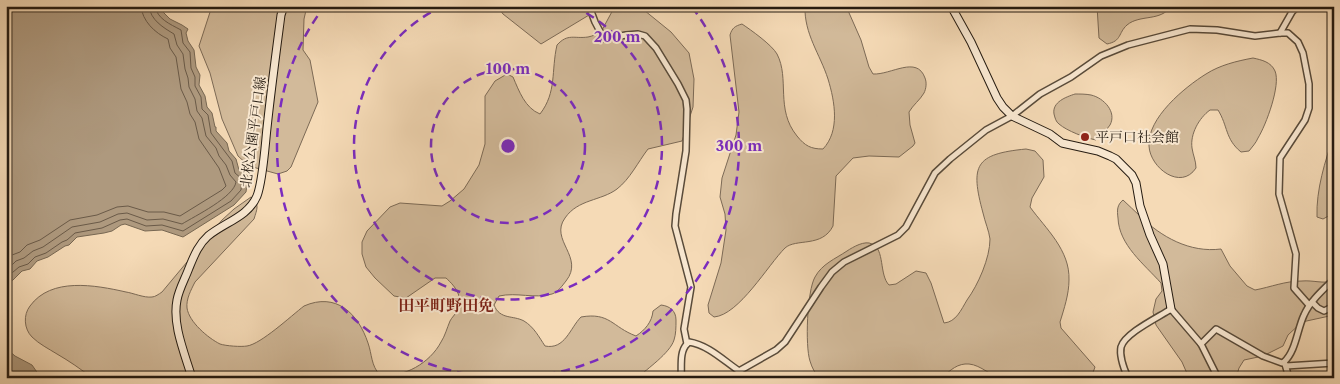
<svg xmlns="http://www.w3.org/2000/svg" width="1340" height="384" viewBox="0 0 1340 384" font-family="'Libre Caslon Text','Noto Serif JP',serif">
<rect width="100%" height="100%" fill="#f5dab6"/>
<filter id="stains"><feTurbulence type="fractalNoise" baseFrequency=".004" numOctaves="4"/><feColorMatrix values="0 0 0 0 .2 0 0 0 0 .09 0 0 0 0 .02 0 0 0 .5 -.17"/></filter>
<radialGradient id="worn" r=".72"><stop offset=".6" stop-color="#630" stop-opacity="0"/><stop offset="1" stop-color="#630" stop-opacity=".3"/></radialGradient>
<g fill="#d2ba9a" stroke="#7c6a56">
<path d="M212,6H307L304,19L303,50L310,60L318,102L291,167L287,171L278,174L249,166L238,156L222,119L210,73L199,46Z"/>
<path d="M497,6H604L541,44L503,14Z"/>
<path d="M615,6H639L671,32L689,53L694,79L693,107L682,141L648,149C638,162 630,179 617,189C601,201 578,199 565,218C549,240 585,257 566,281C562,286 558,292 552,294C534,299 517,292 499,296L494,305C500,320 513,315 524,321C534,327 539,337 545,346C565,350 570,328 581,317C610,312 612,327 636,336C645,330 652,322 653,311L661,305C670,306 676,311 676,320C676,327 676,334 674,340C670,353 647,369 637,378H92C81,369 69,361 57,354C49,349 39,344 32,337C24,329 23,315 30,306C51,277 95,285 126,292C133,293 144,298 152,297C155,297 159,294 162,292L222,220L234,209L251,197C260,204 257,209 254,219L195,282C191,290 186,299 187,308C189,322 208,338 220,344C226,346 241,347 247,346C261,344 291,316 304,306C336,292 358,313 368,343C372,354 371,366 380,375C404,378 430,363 441,342C445,336 447,328 450,321C452,317 455,315 457,311C464,298 456,287 446,278H435L406,298L394,296L375,278L366,267L362,254V242L367,231L390,207L400,203L442,206L450,201L464,189L479,165L485,144V96L495,81L507,74L513,77C519,91 525,108 540,114C557,92 551,71 557,45C568,33 574,39 588,37C593,36 597,34 601,32Z"/>
<path d="M805,6H846L861,40L869,67L873,74C891,75 917,55 925,78C927,83 926,89 924,93C920,100 913,105 909,112L910,125L915,143L913,146L899,157L869,156L853,158L836,176L833,226C822,248 796,238 785,248C768,265 739,315 714,317L709,313L708,305L721,263L726,230L725,214L720,197L722,178L736,135L739,112L730,35C732,28 735,26 742,24C751,30 772,45 777,54C790,79 775,109 797,136C805,146 811,149 823,149C840,131 835,102 828,79C820,54 804,34 805,6Z"/>
<path d="M1097,6H1171C1161,22 1140,14 1127,25C1118,33 1122,41 1107,44L1099,38Z"/>
<path d="M1253,58C1262,60 1271,62 1275,71C1281,85 1266,125 1258,138C1256,143 1252,147 1249,151L1241,152C1225,139 1228,126 1218,110H1210C1199,118 1190,134 1192,148C1193,155 1196,161 1196,168C1181,191 1150,168 1149,146C1147,118 1185,87 1206,74C1220,65 1237,61 1253,58Z"/>
<path d="M1075,94C1080,94 1086,94 1091,95C1104,98 1117,112 1110,125C1107,130 1100,135 1096,140C1086,138 1067,131 1059,124C1056,122 1055,118 1054,114C1052,102 1066,97 1075,94Z"/>
<path d="M1334,135V213L1323,219L1317,217C1316,190 1325,161 1334,135Z"/>
<path d="M1026,149L1035,151L1043,160L1044,177L1032,198L1030,207C1046,229 1070,250 1069,280C1069,294 1064,309 1060,322L1061,328L1095,367L1091,378C1061,378 1030,380 1001,378C992,377 981,365 969,364C958,363 950,370 942,378H819C815,373 812,368 810,361C805,346 807,291 815,277C822,264 835,259 847,251C853,247 865,240 872,244C885,249 879,275 889,285L896,284L916,271L926,273L931,283L944,323C956,322 961,310 967,300C978,285 990,258 990,239C989,231 985,222 983,213C970,165 975,154 1026,149Z"/>
<path d="M1123,200C1129,205 1134,211 1140,216C1161,237 1190,253 1221,249L1230,266L1247,286L1255,290C1271,287 1285,281 1302,281C1313,280 1323,284 1334,281V315L1302,322L1288,335L1283,346L1263,356L1244,360L1239,368L1236,378H1189L1182,362L1156,325L1153,312L1156,299L1162,291L1161,283C1144,264 1119,245 1118,218C1117,210 1117,205 1123,200Z"/>
</g>
<g fill="#ae997e" stroke="#776752">
<path d="M6,6H157L170,19L182,25L188,29L186,33L188,41L194,50L196,67L200,75L199,85L205,96L207,107L212,113L215,127H216V131L227,143L229,151L236,159L239,170L248,176L246,192L234,205L183,237L162,230L145,231L125,224L121,225L112,231L104,233L77,237L69,245L65,246L48,257L37,261L30,269L22,271L11,282L6,283Z"/>
<path d="M6,348L15,356L32,365L41,378H6Z"/>
</g>
<g fill="none" stroke-linecap="round" stroke-linejoin="round">
<g stroke="#6a5a48" stroke-width="1">
<path d="M6,260L12,255L20,252L27,245L40,240L70,220L97,215L117,207L128,206L148,212H164L180,216L222,190L226,186L219,168L199,139L195,122L190,114L187,102L181,89L176,57L170,48L168,39C155,33 142,21 141,6"/>
<path d="M6,271L16,261L24,258L33,251L43,247L72,227L100,222L118,214L127,213L147,220L163,219L182,224C195,216 234,197 236,182L230,175L226,165L219,156L216,148L206,136L202,118L197,111L195,99L189,87L188,78L185,69L183,54L177,45L174,34C164,28 150,20 149,6"/>
<path d="M6,278L19,267L28,264L35,257L46,253L62,242L67,240L75,233L102,228L120,220L127,219L146,226L162,225L183,231L231,201L241,190L242,179L235,173L232,161L211,133L208,115L202,109L201,97L195,86V77L191,68L190,52L183,43L181,30C170,24 157,19 155,6"/>
</g>
<g stroke="#594b3a" stroke-width="8">
<g id="street">
<path d="M589,6L595,22L604,39L626,35L638,34L645,36L656,48L678,84L686,100L687,109L686,151L676,214L675,226L691,287L684,329L687,344C679,352 682,367 681,378"/>
<path d="M1280,33L1292,12L1298,6"/>
<path d="M1312,302L1318,308L1324,311L1334,306"/>
<path d="M687,344L689,342C708,345 723,360 739,371L776,350L785,342L821,287L832,272L844,262L898,235L906,227L935,173L950,159L986,130L1012,116L1040,94L1071,77L1101,56L1128,45L1190,29L1217,30L1255,36L1280,33H1288L1298,42L1303,53L1309,84V108L1305,120L1280,158L1279,194L1296,254L1294,288L1309,305"/>
<path d="M1201,344L1216,329L1263,356L1282,363L1284,362"/>
<path d="M1284,362C1296,351 1297,330 1304,315C1310,301 1323,290 1334,279"/>
<path d="M1285,364L1289,378"/>
<path d="M1286,366L1334,363"/>
<path d="M1128,378C1124,369 1119,357 1121,347C1125,333 1159,317 1171,309L1201,344L1218,378"/>
</g>
</g>
<g stroke="#251b11" stroke-width="9">
<g id="secondary">
<path d="M951,6L971,42L997,98L1003,107L1012,116L1050,134L1062,143L1098,151L1110,156L1116,159L1132,175L1136,183L1140,206L1150,235L1163,264L1171,309"/>
<path d="M192,378C185,354 172,325 177,300C179,289 185,279 189,268C194,256 198,245 208,236C225,222 248,217 257,196C263,180 265,146 267,128C271,90 276,53 281,15L284,6"/>
</g>
</g>
<use href="#street" stroke="#f8e7d0" stroke-width="5"/>
<use href="#secondary" stroke="#f8e7d0" stroke-width="7"/>
</g>
<g fill="none" stroke="#7b2cbf" stroke-width="2.5" stroke-dasharray="9 6">
<circle cx="508" cy="146" r="77"/>
<path d="M573 6A154 154 0 1 1 443 6"/>
<path d="M692 7A231 231 0 1 1 324 7"/>
</g>
<circle fill="#8f2418" stroke="#f8e7d0" stroke-width="2" cx="1085" cy="137" r="5"/>
<g text-anchor="middle" dominant-baseline="central" stroke-width="4" stroke-linejoin="round" paint-order="stroke">
<g font-size="14" fill="#251b11" stroke="#f8e7d0">
<text transform="translate(253 132) rotate(-82)">北松公園平戸口線</text>
</g>
<g font-size="14" fill="#251b11" stroke="#f8e7d0" text-anchor="start">
<text x="1095" y="137">平戸口社会館</text>
</g>
<g font-size="16" font-weight="bold" fill="#7a1f14" stroke="#f8e7d0">
<text x="446" y="305">田平町野田免</text>
</g>
</g>
<circle cx="508" cy="146" r="8" fill="#7b2cbf" stroke="#f8e7d0" stroke-width="2.5"/>
<g font-size="15" text-anchor="middle" font-weight="bold" fill="#7b2cbf" stroke="#f8e7d0" stroke-width="4" stroke-linejoin="round" paint-order="stroke">
<text x="617" y="42">200 m</text>
<text x="508" y="74">100 m</text>
<text x="739" y="151">300 m</text>
</g>
<rect width="1340" height="384" fill="none" stroke="#f5dab6" stroke-width="25"/>
<rect x="8" y="8" width="1325" height="369" fill="none" stroke="#251b11" stroke-width="2.5"/>
<rect x="12" y="12" width="1315" height="359" fill="none" stroke="#251b11"/>
<rect width="100%" height="100%" filter="url(#stains)"/>
<rect width="100%" height="100%" fill="url(#worn)"/>
</svg>
